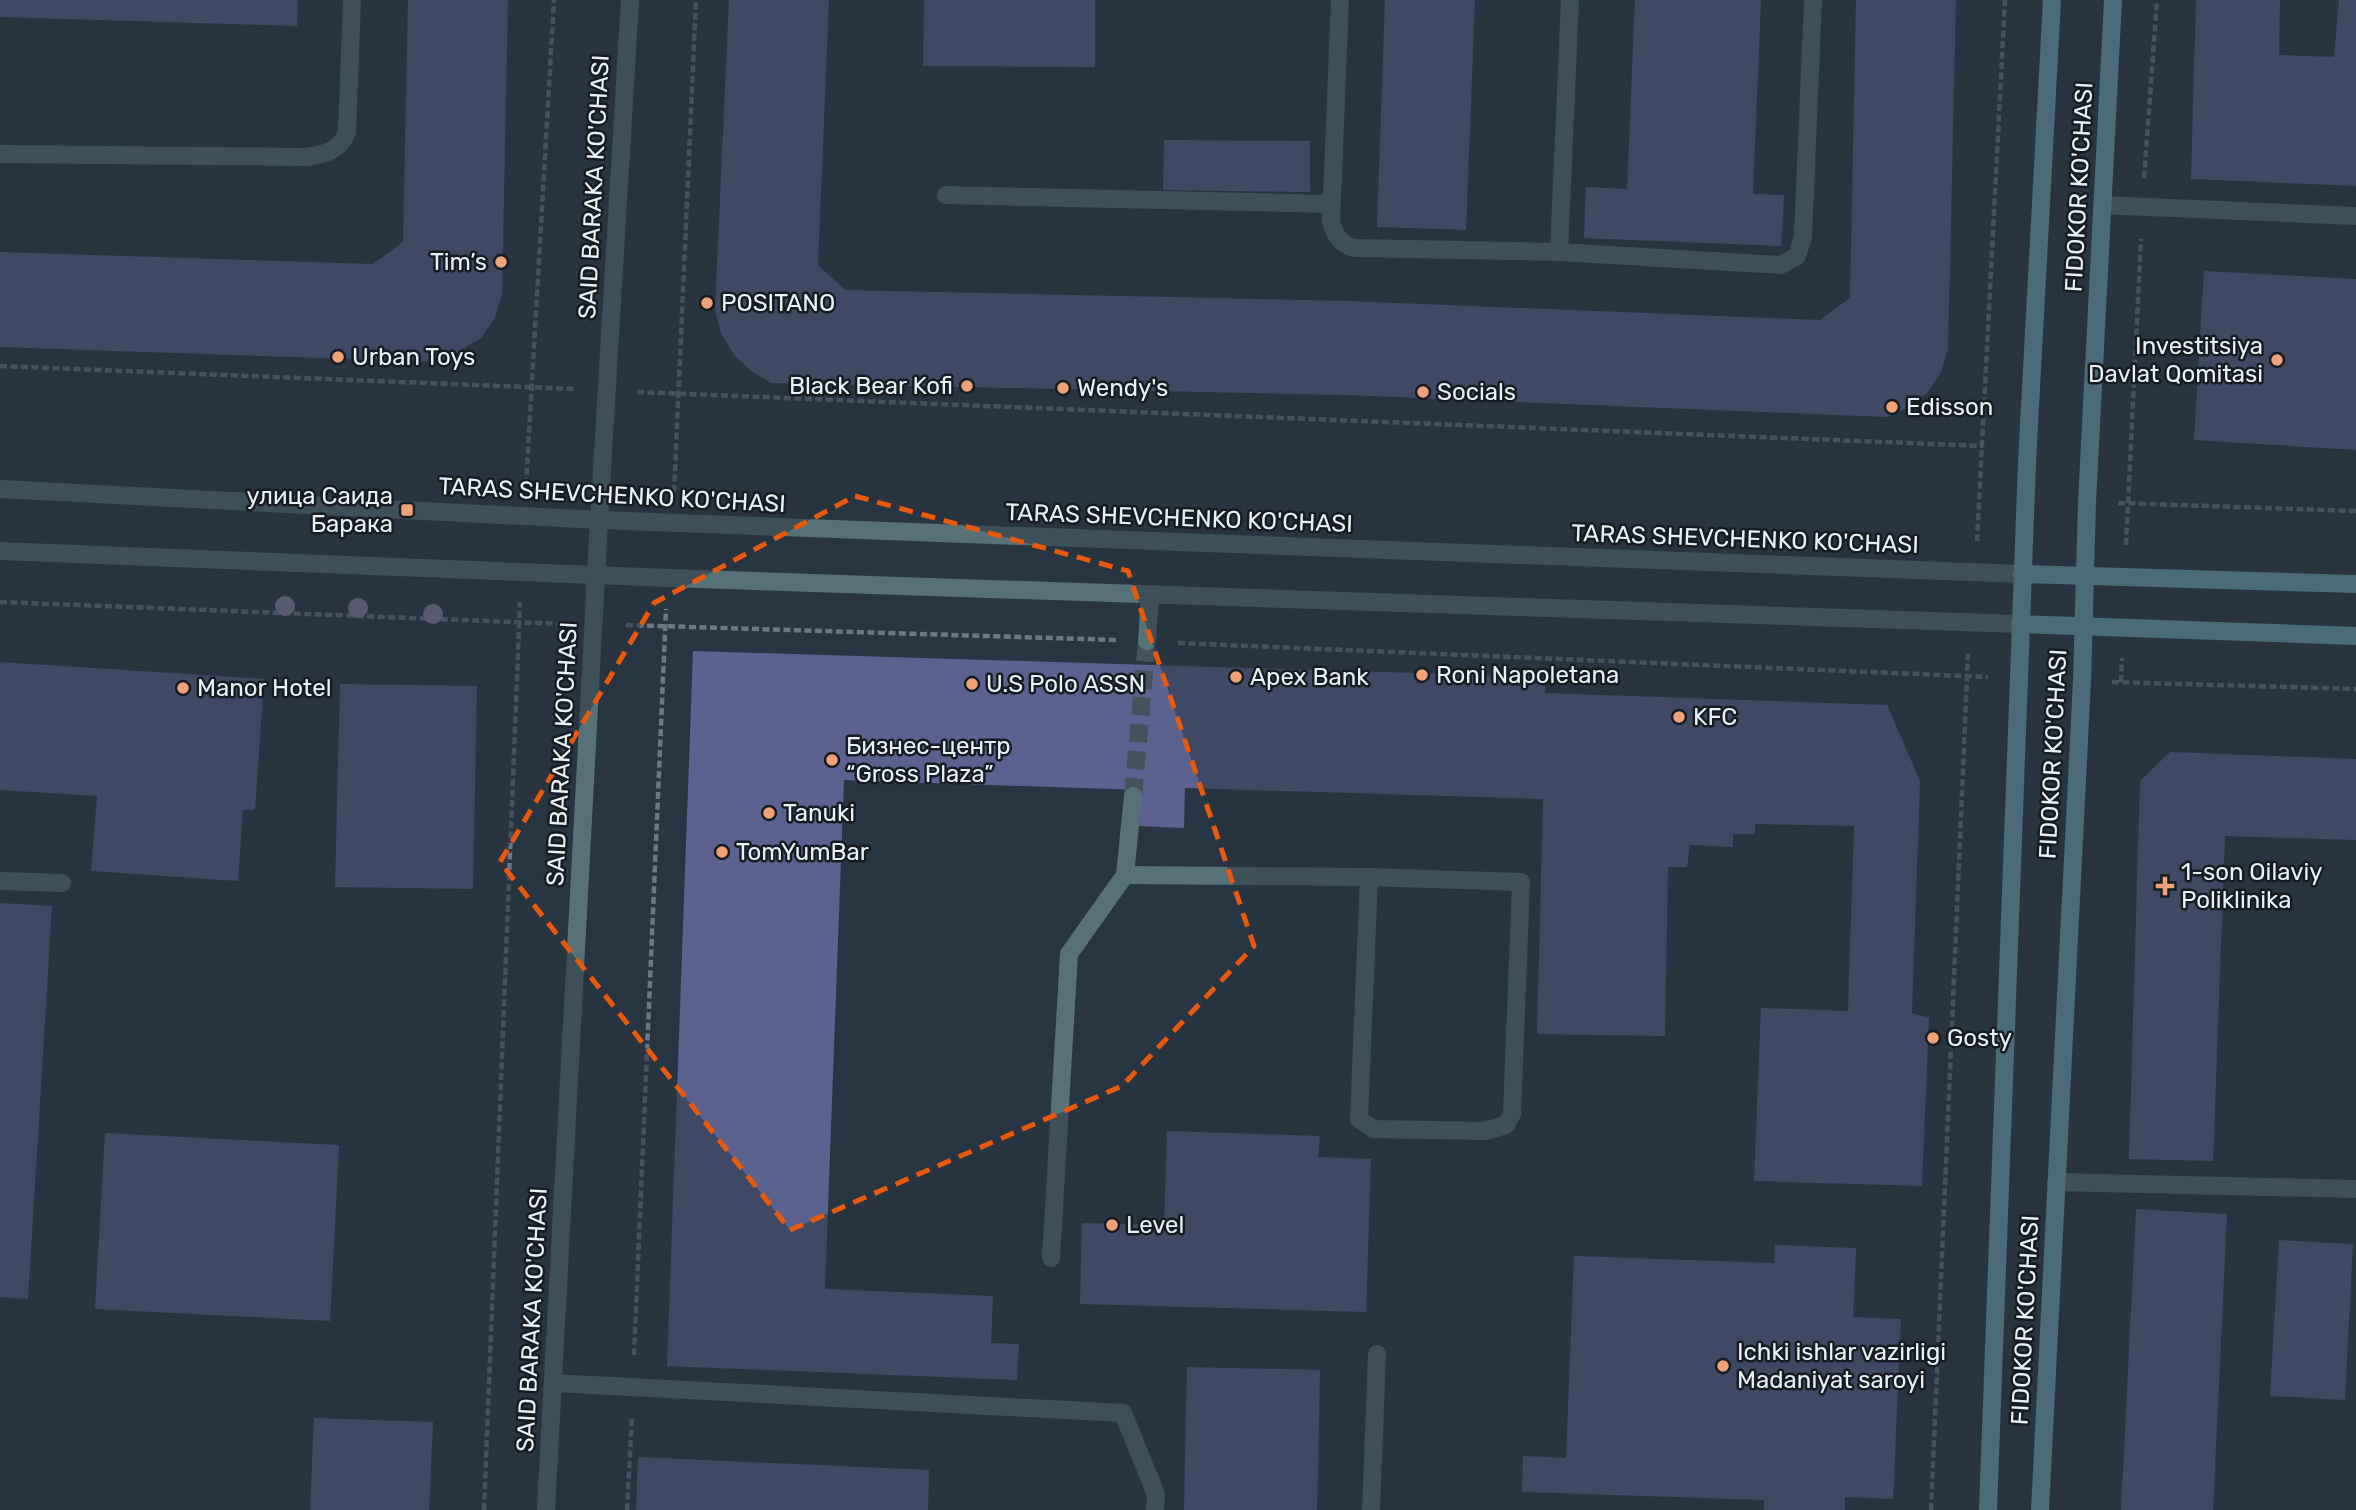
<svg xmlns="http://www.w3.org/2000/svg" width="2356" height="1510" viewBox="0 0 2356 1510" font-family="Rubik,sans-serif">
<rect width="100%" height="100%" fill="#283542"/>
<g fill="#5c628f">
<path d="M0,0H298L297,26L0,17Z"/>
<path d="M408,0H508L502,294L495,318L481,338L440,362L0,347V252L373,264L403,242Z"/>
<path d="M729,0H829L818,265L845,290L1348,301L1820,320L1850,298L1856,0H1956L1948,349L1941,372L1928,392L1909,407L1887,417L1345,395L771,383L751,371L734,355L721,333L715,310Z"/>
<path d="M924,0H1095V67L923,66Z"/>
<path d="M1385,0H1475L1466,230L1377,227Z"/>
<path d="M1635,0H1761L1753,194L1784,195L1781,246L1584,238L1586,187L1627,189Z"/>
<path d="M2196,0H2280L2279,55L2334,57L2339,0H2356V186L2191,179Z"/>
<path d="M1164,140L1310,141V192L1163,190Z"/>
<path d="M2204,271L2356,279V450L2194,440Z"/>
<path d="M693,651L1546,677L1545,693L1887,705L1920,781L1912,1013L1929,1018L1922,1186L1754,1181L1761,1008L1848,1011L1854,826L1755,824V834H1733V847L1690,845L1687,867H1668L1665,1036L1537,1034L1543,799L1185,788L1184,828L1139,826L1140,790L844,780L825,1289L993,1296L991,1343L1019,1344L1017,1380L667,1366Z"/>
<path d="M0,662L264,679L255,810H243L238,881L91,871L97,796L0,790Z"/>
<path d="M340,684L477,686L473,889L335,887Z"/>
<path d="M2170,752L2356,759V840L2225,836L2213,1161L2129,1159L2140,781Z"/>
<path d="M0,903L52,906L28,1299L0,1297Z"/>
<path d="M1167,1131L1320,1136L1318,1157L1371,1159L1366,1312L1080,1304L1082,1223L1164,1225Z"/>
<path d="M105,1133L339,1145L330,1321L95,1309Z"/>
<path d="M2136,1209L2227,1214L2213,1510H2121Z"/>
<path d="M2279,1240L2353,1244L2345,1400L2270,1396Z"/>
<path d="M1775,1245L1856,1248L1853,1317L1901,1319L1893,1499L1845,1497V1510H1764V1500L1522,1492L1523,1456L1566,1458L1574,1256L1774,1263Z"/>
<path d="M1187,1367L1320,1370L1317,1510H1184Z"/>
<path d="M314,1418L433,1422L429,1510H310Z"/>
<path d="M638,1457L929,1470L928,1510H636Z"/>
</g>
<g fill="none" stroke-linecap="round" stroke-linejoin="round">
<path stroke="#45515d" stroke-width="18" stroke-dasharray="18 9" stroke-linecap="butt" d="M1133,796L1147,641"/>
<g stroke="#6c7783" stroke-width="4.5" stroke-dasharray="7 3.5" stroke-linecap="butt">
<path d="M2144,178L2157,0"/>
<path d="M0,366L576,389"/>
<path d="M637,392L1983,446"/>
<path d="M526,485L554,0"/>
<path d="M674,492L696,0"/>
<path d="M2118,503L2356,511"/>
<path d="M1977,541L2005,0"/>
<path d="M2126,545L2141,239"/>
<path d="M0,602L564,624"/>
<path d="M626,625L1117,640"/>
<path d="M1178,643L1988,677"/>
<path d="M2112,682L2356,689"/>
<path d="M2121,682L2122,658"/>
<path d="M634,1355L666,609"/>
<path d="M484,1510L520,602"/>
<path d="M627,1510L632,1417"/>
<path d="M1931,1510L1968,654"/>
</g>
<g stroke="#577277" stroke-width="18">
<path d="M1340,0L1331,222C1335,235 1340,244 1354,248L1559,252L1781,265L1797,256L1803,237L1813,0"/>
<path d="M0,154L307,157C325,154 340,151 347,132L352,0"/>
<path d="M946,195L1331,204"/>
<path d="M2102,205L2356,216"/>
<path d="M1559,252L1570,0"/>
<path d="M0,489L599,520L2022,574"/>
<path d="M0,551L668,578L2020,624"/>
<path d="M1147,641L1150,595"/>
<path d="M1125,875L1369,877L1521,882L1512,1114L1506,1125L1485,1131L1373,1129L1359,1119L1369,877"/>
<path d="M0,881L62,883"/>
<path d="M2056,1182L2356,1189"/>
<path d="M1051,1258L1069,954L1125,875L1133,796"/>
<path d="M553,1383L1123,1413L1156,1494L1155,1510"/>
<path d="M546,1510L599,520L630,0"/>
<path d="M1371,1510L1377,1354"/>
</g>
<g stroke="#76aeba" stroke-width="18">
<path d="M2022,574L2356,584"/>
<path d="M2020,624L2356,636"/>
<path d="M1988,1510L2027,462L2052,0"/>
<path d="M2040,1510L2082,681L2087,502L2113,0"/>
</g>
</g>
<g fill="#928aa7">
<circle cx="285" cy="606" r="10"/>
<circle cx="358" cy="608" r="10"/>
<circle cx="433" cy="614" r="10"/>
</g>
<path d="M0 0H2356V1510H0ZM855,496L1128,571L1254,946L1122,1086L790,1230L500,862L654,603Z" fill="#283542" fill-opacity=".55" fill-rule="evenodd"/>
<path fill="none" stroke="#e8590c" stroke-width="5" stroke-dasharray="14 9" stroke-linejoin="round" d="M855,496L1128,571L1254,946L1122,1086L790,1230L500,862L654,603Z"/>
<g fill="#f0a279" stroke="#161c22" stroke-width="2.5">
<circle cx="501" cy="262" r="7"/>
<circle cx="707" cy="303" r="7"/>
<circle cx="338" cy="357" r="7"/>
<circle cx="2277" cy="360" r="7"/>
<circle cx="967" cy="386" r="7"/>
<circle cx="1063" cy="388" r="7"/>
<circle cx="1423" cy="392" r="7"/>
<circle cx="1892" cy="407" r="7"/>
<rect x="400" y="503" width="14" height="14" rx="3.5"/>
<circle cx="1422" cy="675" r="7"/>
<circle cx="1236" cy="677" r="7"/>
<circle cx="972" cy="684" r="7"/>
<circle cx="183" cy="688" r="7"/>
<circle cx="1679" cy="717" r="7"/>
<circle cx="832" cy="760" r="7"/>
<circle cx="769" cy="813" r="7"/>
<circle cx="722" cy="852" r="7"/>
<path d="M2161.5 875.5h7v7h7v7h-7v7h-7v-7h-7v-7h7z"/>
<circle cx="1933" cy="1038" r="7"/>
<circle cx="1112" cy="1225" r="7"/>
<circle cx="1723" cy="1366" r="7"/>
</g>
<g text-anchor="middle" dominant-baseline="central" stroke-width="5" stroke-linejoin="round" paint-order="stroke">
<g font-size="24" fill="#e8f0f8" stroke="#161c22">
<text transform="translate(594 187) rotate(-87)">SAID BARAKA KO'CHASI</text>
<text transform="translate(2079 187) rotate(-87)">FIDOKOR KO'CHASI</text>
<text transform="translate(612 495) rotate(3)">TARAS SHEVCHENKO KO'CHASI</text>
<text transform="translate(1179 518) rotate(2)">TARAS SHEVCHENKO KO'CHASI</text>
<text transform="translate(1745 539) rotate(2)">TARAS SHEVCHENKO KO'CHASI</text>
<text transform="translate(562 754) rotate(-87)">SAID BARAKA KO'CHASI</text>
<text transform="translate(2053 754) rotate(-87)">FIDOKOR KO'CHASI</text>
<text transform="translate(532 1320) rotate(-87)">SAID BARAKA KO'CHASI</text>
<text transform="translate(2025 1320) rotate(-87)">FIDOKOR KO'CHASI</text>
</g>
<g font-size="24" fill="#e8f0f8" stroke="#161c22" text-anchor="start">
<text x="487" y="262" text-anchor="end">Tim’s</text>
<text x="721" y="303">POSITANO</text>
<text x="2263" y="346" text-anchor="end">Investitsiya<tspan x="2263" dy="28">Davlat Qomitasi</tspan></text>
<text x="352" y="357">Urban Toys</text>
<text x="953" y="386" text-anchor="end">Black Bear Kofi</text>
<text x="1077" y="388">Wendy's</text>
<text x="1437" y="392">Socials</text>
<text x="1906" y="407">Edisson</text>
<text x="393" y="496" text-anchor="end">улица Саида<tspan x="393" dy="28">Барака</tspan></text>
<text x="1436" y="675">Roni Napoletana</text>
<text x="1250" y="677">Apex Bank</text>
<text x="986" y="684">U.S Polo ASSN</text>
<text x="197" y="688">Manor Hotel</text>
<text x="1693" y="717">KFC</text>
<text x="846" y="746">Бизнес-центр<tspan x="846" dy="28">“Gross Plaza”</tspan></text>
<text x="783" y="813">Tanuki</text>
<text x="736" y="852">TomYumBar</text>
<text x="2181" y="872">1-son Oilaviy<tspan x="2181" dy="28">Poliklinika</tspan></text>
<text x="1947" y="1038">Gosty</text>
<text x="1126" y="1225">Level</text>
<text x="1737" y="1352">Ichki ishlar vazirligi<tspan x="1737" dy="28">Madaniyat saroyi</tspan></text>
</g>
</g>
</svg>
